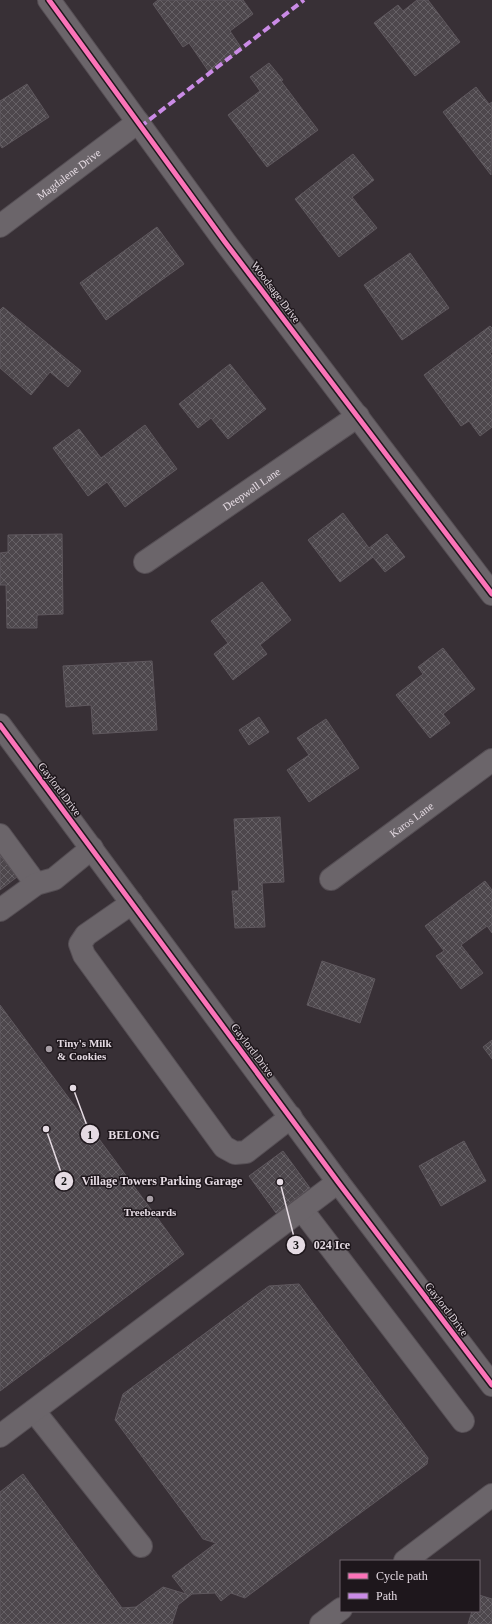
<svg xmlns="http://www.w3.org/2000/svg" width="492" height="1624" viewBox="0 0 492 1624" font-family="'Times New Roman',serif">
<defs>
<pattern id="building-cross-hatch" width="8" height="8" patternUnits="userSpaceOnUse"><rect width="8" height="8" fill="#4d474c"/><path d="M0 0l8 8M0 8l8-8" fill="none" stroke="#666166"/></pattern>
</defs>
<rect width="100%" height="100%" fill="#383036"/>
<g fill="url(#building-cross-hatch)" stroke="#5f585e">
<path d="M158,0H243L253,14L230,31L242,49L209,72L189,43L183,47L153,4Z"/>
<path d="M417,0H428L460,42L415,76L374,23L398,5L403,11Z"/>
<path d="M269,63L283,80L281,81L318,130L267,167L228,115L260,91L250,77Z"/>
<path d="M27,84L49,117L2,148L0,145V101Z"/>
<path d="M476,87L489,104L492,102L491,175L443,112Z"/>
<path d="M353,154L374,180L352,197L377,228L339,257L295,199Z"/>
<path d="M157,227L184,264L106,320L80,283Z"/>
<path d="M410,253L449,308L402,340L364,285Z"/>
<path d="M3,307L81,371L68,387L50,372L31,395L0,368V310Z"/>
<path d="M490,326L492,328V352L490,353L492,356V427L480,436L469,421L461,426L424,375Z"/>
<path d="M230,364L266,409L228,439L211,418L198,428L179,404Z"/>
<path d="M145,425L177,469L125,507L107,482L88,496L53,448L79,429L101,458Z"/>
<path d="M343,513L369,548L387,534L405,557L385,572L373,557L340,582L308,540Z"/>
<path d="M62,534L63,614L37,615V628H7L6,585H0V553L8,552V535Z"/>
<path d="M262,582L291,620L260,645L267,654L233,680L214,654L228,643L211,621Z"/>
<path d="M443,648L475,689L443,714L450,723L430,738L396,695L423,674L418,667Z"/>
<path d="M152,661L157,730L93,734L91,705L66,707L63,666Z"/>
<path d="M259,717L269,732L249,745L239,730Z"/>
<path d="M326,719L359,768L309,802L287,770L309,755L297,738Z"/>
<path d="M280,817L284,882L262,883L265,927L235,928L232,891H239L234,819Z"/>
<path d="M0,855L17,877L0,890Z"/>
<path d="M485,881L492,890V933L487,926L461,945L483,973L461,989L436,956L444,951L425,926Z"/>
<path d="M322,961L375,979L360,1023L307,1005Z"/>
<path d="M0,1005L184,1254L0,1391Z"/>
<path d="M492,1040V1059L483,1047Z"/>
<path d="M464,1141L486,1181L441,1206L419,1166Z"/>
<path d="M283,1151L310,1188L276,1213L249,1176Z"/>
<path d="M299,1284L428,1458L427,1464L245,1598L231,1593L221,1601L215,1593L192,1594L178,1605L172,1624H0V1492L23,1474L122,1608L136,1607L163,1587L186,1594L172,1576L216,1543L203,1539L115,1420L123,1394L269,1286Z"/>
<path d="M479,1595L492,1599V1624H468L472,1611H479Z"/>
</g>
<g fill="none" stroke-linecap="round" stroke-linejoin="round">
<g stroke="#564f55" stroke-width="24">
<g id="minor">
<path d="M49,0L225,242L492,594"/>
<path id="s1" d="M0,226L138,122"/>
<path id="s2" d="M145,562L358,416"/>
<path d="M0,725L338,1182L492,1385"/>
<path d="M0,835L36,884"/>
<path id="s3" d="M331,879L492,760"/>
<path d="M132,903L86,935L80,944L84,955L224,1147L235,1153L246,1152L291,1117"/>
<path d="M0,910L36,884L54,879L92,848"/>
<path d="M302,1210L463,1421"/>
<path d="M34,1411L141,1546"/>
<path d="M0,1436L338,1182"/>
<path d="M405,1561L492,1495"/>
<path d="M321,1624L341,1609"/>
</g>
</g>
<use href="#minor" stroke="#6b656a" stroke-width="22"/>
<path stroke="#ca8be6" stroke-width="4" stroke-dasharray="8 4" stroke-linecap="butt" d="M140,127L304,0"/>
<g stroke="#1e171c" stroke-width="8">
<g id="cycleway">
<path d="M49,0L225,242L492,594"/>
<path d="M0,725L338,1182L492,1385"/>
</g>
</g>
<use href="#cycleway" stroke="#fb73b8" stroke-width="5"/>
</g>
<g fill="#a89fa6" stroke="#1e171c" stroke-width="1.5">
<circle cx="49" cy="1049" r="4"/>
<circle cx="150" cy="1199" r="4"/>
</g>
<g text-anchor="middle" dominant-baseline="central" stroke-width="3" stroke-linejoin="round" paint-order="stroke">
<g font-size="11" fill="#e5dbe3" stroke="#1e171c">
<text stroke="none"><textPath href="#s1" startOffset="86">Magdalene Drive</textPath></text>
<text transform="translate(276 292) rotate(53)">Woodsage Drive</text>
<text stroke="none"><textPath href="#s2" startOffset="129">Deepwell Lane</textPath></text>
<text transform="translate(60 789) rotate(53)">Gaylord Drive</text>
<text stroke="none"><textPath href="#s3" startOffset="100">Karos Lane</textPath></text>
<text transform="translate(253 1050) rotate(53)">Gaylord Drive</text>
<text transform="translate(447 1309) rotate(53)">Gaylord Drive</text>
</g>
<g font-size="11" font-weight="bold" fill="#e5dbe3" stroke="#1e171c" text-anchor="start">
<text x="57" y="1043">Tiny's Milk<tspan x="57" dy="13">&amp; Cookies</tspan></text>
<text x="150" y="1212" text-anchor="middle">Treebeards</text>
</g>
</g>
<path fill="none" stroke="#e5dbe3" stroke-width="1.5" d="M73 1088L90 1134M46 1129L64 1181M280 1182L296 1245"/>
<g fill="#e5dbe3" stroke="#1e171c" stroke-width="1.5">
<circle cx="73" cy="1088" r="4"/>
<circle cx="46" cy="1129" r="4"/>
<circle cx="280" cy="1182" r="4"/>
<circle cx="90" cy="1134" r="10"/>
<circle cx="64" cy="1181" r="10"/>
<circle cx="296" cy="1245" r="10"/>
</g>
<g font-size="12" text-anchor="middle" font-weight="bold" fill="#111">
<text x="90" y="1139">1</text>
<text x="64" y="1185">2</text>
<text x="296" y="1249">3</text>
</g>
<g font-size="12" text-anchor="middle" font-weight="bold" fill="#e5dbe3" stroke="#1e171c" stroke-width="3" stroke-linejoin="round" paint-order="stroke">
<text x="134" y="1139">BELONG</text>
<text x="162" y="1185">Village Towers Parking Garage</text>
<text x="332" y="1249">024 Ice</text>
</g>
<rect x="340" y="1560" width="140" height="52" fill="#1e171c" stroke="#6e656c"/>
<rect x="348" y="1573" width="20" height="6" fill="#fb73b8" stroke="#6e656c"/>
<text x="376" y="1580" font-size="12" fill="#e5dbe3">Cycle path</text>
<rect x="348" y="1593" width="20" height="6" fill="#ca8be6" stroke="#6e656c"/>
<text x="376" y="1600" font-size="12" fill="#e5dbe3">Path</text>
</svg>
